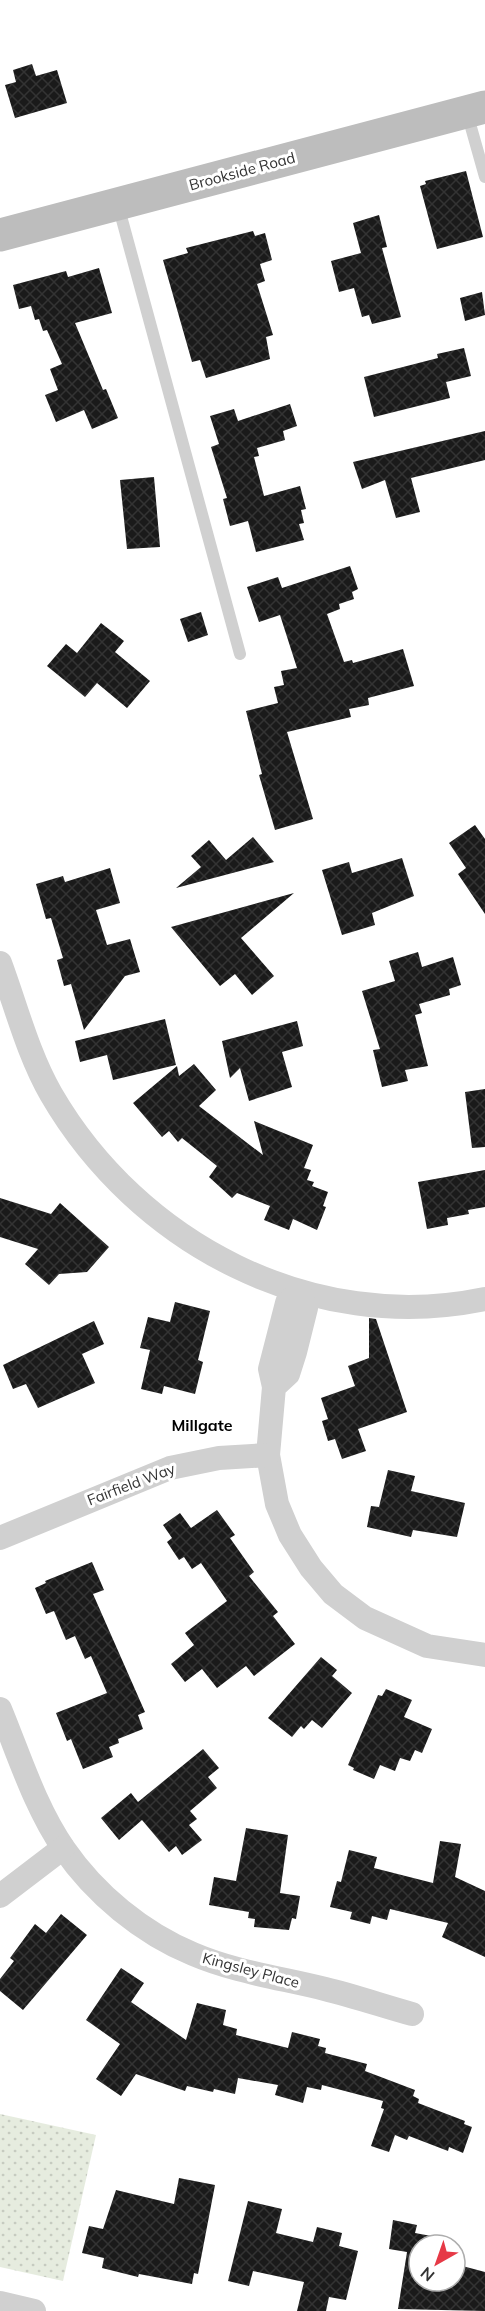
<svg xmlns="http://www.w3.org/2000/svg" width="485" height="2311" viewBox="0 0 485 2311" font-family="Mulish,sans-serif">
<defs>
<pattern id="park-dots" width="8" height="8" patternUnits="userSpaceOnUse" patternTransform="scale(1.5)"><rect width="8" height="8" fill="#e6ecdf"/><path d="M2 2h.1M6 6h.1" fill="none" stroke="#c6cbc0" stroke-width="1.8" stroke-linecap="round"/></pattern>
<pattern id="building-cross-hatch" width="8" height="8" patternUnits="userSpaceOnUse" patternTransform="scale(1.5)"><rect width="8" height="8" fill="#1a1a1a"/><path d="M0 0l8 8M0 8l8-8" fill="none" stroke="#333"/></pattern>
</defs>
<rect width="100%" height="100%" fill="#fff"/>
<path fill="url(#park-dots)" d="M0,2114L96,2135L63,2281L0,2267Z"/>
<g fill="url(#building-cross-hatch)">
<path d="M32,64L36,76L57,70L67,103L15,118L5,85L16,82L13,70Z"/>
<path d="M466,171L483,237L437,249L420,186L426,184L425,181Z"/>
<path d="M379,215L387,247L382,248L401,317L372,324L369,315L362,317L354,288L339,292L331,261L361,253L353,223Z"/>
<path d="M253,231L255,236L265,233L272,260L260,264L265,281L257,284L273,335L266,337L270,359L206,378L200,360L192,362L163,260L188,253L186,248Z"/>
<path d="M99,268L112,313L75,323L103,390L106,389L118,418L92,429L84,410L56,422L45,395L58,390L50,369L62,364L47,330L43,331L39,319L35,320L31,306L19,309L13,285L66,271L68,277Z"/>
<path d="M482,292L485,315L465,321L460,298Z"/>
<path d="M464,348L471,376L446,382L450,398L374,417L364,377L438,358L437,354Z"/>
<path d="M290,404L297,426L283,431L285,440L257,448L259,456L254,457L264,496L300,486L306,509L301,510L304,523L299,524L304,540L256,552L248,521L230,526L223,499L227,498L211,447L219,444L210,416L234,409L238,421Z"/>
<path d="M485,431V460L411,478L420,512L396,518L385,480L362,489L353,462Z"/>
<path d="M154,477L160,547L127,549L120,480Z"/>
<path d="M350,566L358,589L352,592L354,599L339,604L340,609L327,614L344,662L352,660L353,663L403,649L414,686L368,698L369,705L349,709L351,717L287,732L313,819L275,830L259,775L262,774L246,711L278,703L274,687L284,685L281,671L297,668L280,615L259,622L247,587L278,577L282,588Z"/>
<path d="M201,612L208,635L188,642L180,619Z"/>
<path d="M101,623L124,641L115,652L150,681L127,708L97,683L85,697L47,666L66,644L77,653Z"/>
<path d="M475,825L485,839V914L458,874L466,868L449,843Z"/>
<path d="M253,837L274,862L176,888L201,867L191,856L209,840L226,860Z"/>
<path d="M402,858L414,896L372,913L375,925L342,935L322,870L349,862L352,873Z"/>
<path d="M110,868L120,903L96,910L107,945L130,939L140,972L125,976L84,1030L71,984L64,986L57,960L63,958L51,918L46,919L36,884L63,876L65,882Z"/>
<path d="M294,893L241,938L274,976L252,995L235,974L220,986L171,927Z"/>
<path d="M418,952L422,967L453,957L461,985L449,989L450,995L419,1004L422,1013L415,1015L428,1066L405,1070L408,1081L382,1087L373,1050L380,1049L362,991L395,981L389,961Z"/>
<path d="M165,1019L176,1065L113,1080L107,1055L80,1062L75,1041Z"/>
<path d="M297,1021L303,1046L282,1052L292,1087L249,1101L240,1068L230,1078L222,1041Z"/>
<path d="M194,1064L216,1090L199,1106L263,1155L254,1121L313,1145L304,1168L311,1170L307,1180L314,1182L312,1186L328,1192L323,1206L326,1207L317,1230L293,1219L289,1230L264,1220L270,1206L237,1193L232,1198L209,1177L217,1166L182,1138L178,1142L169,1131L162,1137L133,1103L177,1066L179,1076Z"/>
<path d="M485,1089V1147L472,1148L465,1092Z"/>
<path d="M485,1170V1207L468,1210L469,1214L447,1218L448,1225L427,1229L418,1182Z"/>
<path d="M0,1198L51,1214L60,1203L109,1247L87,1272L59,1274L49,1285L25,1264L38,1249L0,1237Z"/>
<path d="M175,1302L210,1311L198,1360L203,1362L195,1394L164,1386L162,1394L141,1389L150,1350L140,1348L148,1317L170,1322Z"/>
<path d="M369,1318L376,1319L407,1412L358,1429L366,1451L342,1459L335,1439L328,1441L322,1421L328,1419L321,1398L355,1386L348,1366L369,1358Z"/>
<path d="M94,1321L104,1344L82,1354L95,1383L38,1408L26,1384L13,1389L3,1365Z"/>
<path d="M388,1470L415,1476L411,1491L465,1503L457,1537L413,1530L411,1537L367,1527L371,1506L379,1507Z"/>
<path d="M217,1510L235,1535L230,1538L254,1572L249,1576L278,1612L273,1616L295,1644L254,1676L246,1666L217,1688L202,1669L185,1682L171,1664L194,1645L185,1633L227,1601L201,1563L192,1569L184,1557L179,1560L167,1542L172,1538L163,1525L180,1513L191,1528Z"/>
<path d="M92,1562L104,1590L93,1594L145,1712L138,1715L143,1729L118,1739L119,1743L109,1747L113,1757L83,1769L71,1739L67,1741L56,1713L107,1693L91,1656L85,1659L75,1636L66,1640L54,1611L46,1614L35,1588L46,1583L45,1581Z"/>
<path d="M321,1657L337,1670L332,1676L352,1693L322,1728L312,1720L304,1729L301,1726L292,1737L268,1718Z"/>
<path d="M386,1689L412,1700L404,1717L432,1729L422,1753L415,1750L410,1761L400,1758L395,1771L380,1765L374,1779L353,1770L354,1768L348,1765L378,1695L382,1696Z"/>
<path d="M203,1749L219,1768L208,1777L217,1788L190,1811L197,1819L189,1825L202,1840L182,1855L176,1846L169,1852L142,1820L119,1840L101,1818L131,1793L138,1802Z"/>
<path d="M246,1828L288,1835L280,1893L300,1896L296,1919L292,1918L289,1930L254,1927L255,1919L248,1918L249,1912L209,1905L214,1877L236,1881Z"/>
<path d="M440,1841L461,1844L455,1877L485,1891V1957L442,1937L448,1923L390,1909L387,1920L372,1916L370,1924L350,1919L352,1912L330,1907L337,1881L341,1882L349,1850L377,1857L374,1868L433,1883Z"/>
<path d="M61,1914L87,1935L23,2010L0,1991V1979L14,1961L10,1958L35,1924L46,1933Z"/>
<path d="M121,1968L144,1983L131,2002L186,2040L197,2003L226,2010L223,2025L237,2029L236,2035L288,2048L292,2032L320,2039L318,2046L326,2048L325,2053L367,2064L365,2071L415,2090L413,2096L419,2099L418,2103L465,2121L464,2124L472,2127L463,2153L449,2147L448,2151L409,2136L407,2140L395,2135L389,2152L371,2146L384,2109L381,2108L383,2101L322,2085L321,2090L307,2087L303,2103L275,2095L278,2085L238,2078L235,2094L214,2089L213,2092L187,2086L185,2091L136,2074L121,2096L96,2079L120,2044L86,2020Z"/>
<path d="M179,2178L215,2185L198,2274L194,2273L192,2284L139,2274L138,2277L102,2268L104,2258L82,2253L89,2226L103,2229L116,2190L174,2204Z"/>
<path d="M248,2201L282,2209L276,2233L313,2242L317,2227L342,2233L339,2246L358,2251L346,2300L329,2297L326,2311H297L304,2282L253,2271L249,2286L228,2281Z"/>
<path d="M393,2220L417,2225L415,2233L453,2240L452,2245H419V2281H455V2264L485,2272V2311L398,2309L407,2252L389,2249Z"/>
</g>
<g fill="none" stroke-linecap="round" stroke-linejoin="round">
<g stroke="#d0d0d0" stroke-width="12">
<path d="M467,113L485,177"/>
<path d="M118,205L240,654"/>
</g>
<g stroke="#d0d0d0" stroke-width="24">
<path d="M0,963C16,1006 28,1054 51,1094C138,1244 312,1335 485,1299"/>
<path d="M274,1387L288,1374L295,1352L306,1308L300,1292L287,1303L270,1369L274,1387L268,1455L277,1504L290,1535L311,1568L333,1594L365,1618L427,1646L485,1655"/>
<path d="M0,1538L170,1468L219,1458L268,1455"/>
<path d="M0,1709C19,1755 35,1807 64,1849C95,1894 142,1933 193,1954C235,1972 281,1978 325,1989C354,1996 383,2006 412,2014"/>
<path d="M0,1896L63,1848"/>
<path d="M0,2303L34,2311"/>
</g>
<path stroke="#bdbdbd" stroke-width="33" d="M0,235L485,107"/>
</g>
<g text-anchor="middle" dominant-baseline="central" stroke-width="6" stroke-linejoin="round" paint-order="stroke">
<g font-size="15" fill="#333" stroke="#fff">
<text transform="translate(242 171) rotate(-15)">Brookside Road</text>
<text transform="translate(131 1484) rotate(-21)">Fairfield Way</text>
<text transform="translate(251 1970) rotate(15)">Kingsley Place</text>
</g>
<g font-size="16" font-weight="bold" fill="#000" stroke="#fff">
<text x="202" y="1425">Millgate</text>
</g>
</g>
<g transform="translate(437 2263) rotate(220)"><circle r="28" fill="#ffffff" stroke="#adadad" stroke-width="1.5"/>
<path d="M0-4.5L10 22L0 15L-10 22Z" fill="#e63946"/>
<text y="-9" font-size="16" font-weight="bold" text-anchor="middle" fill="#333333">N</text>
</g>
</svg>
